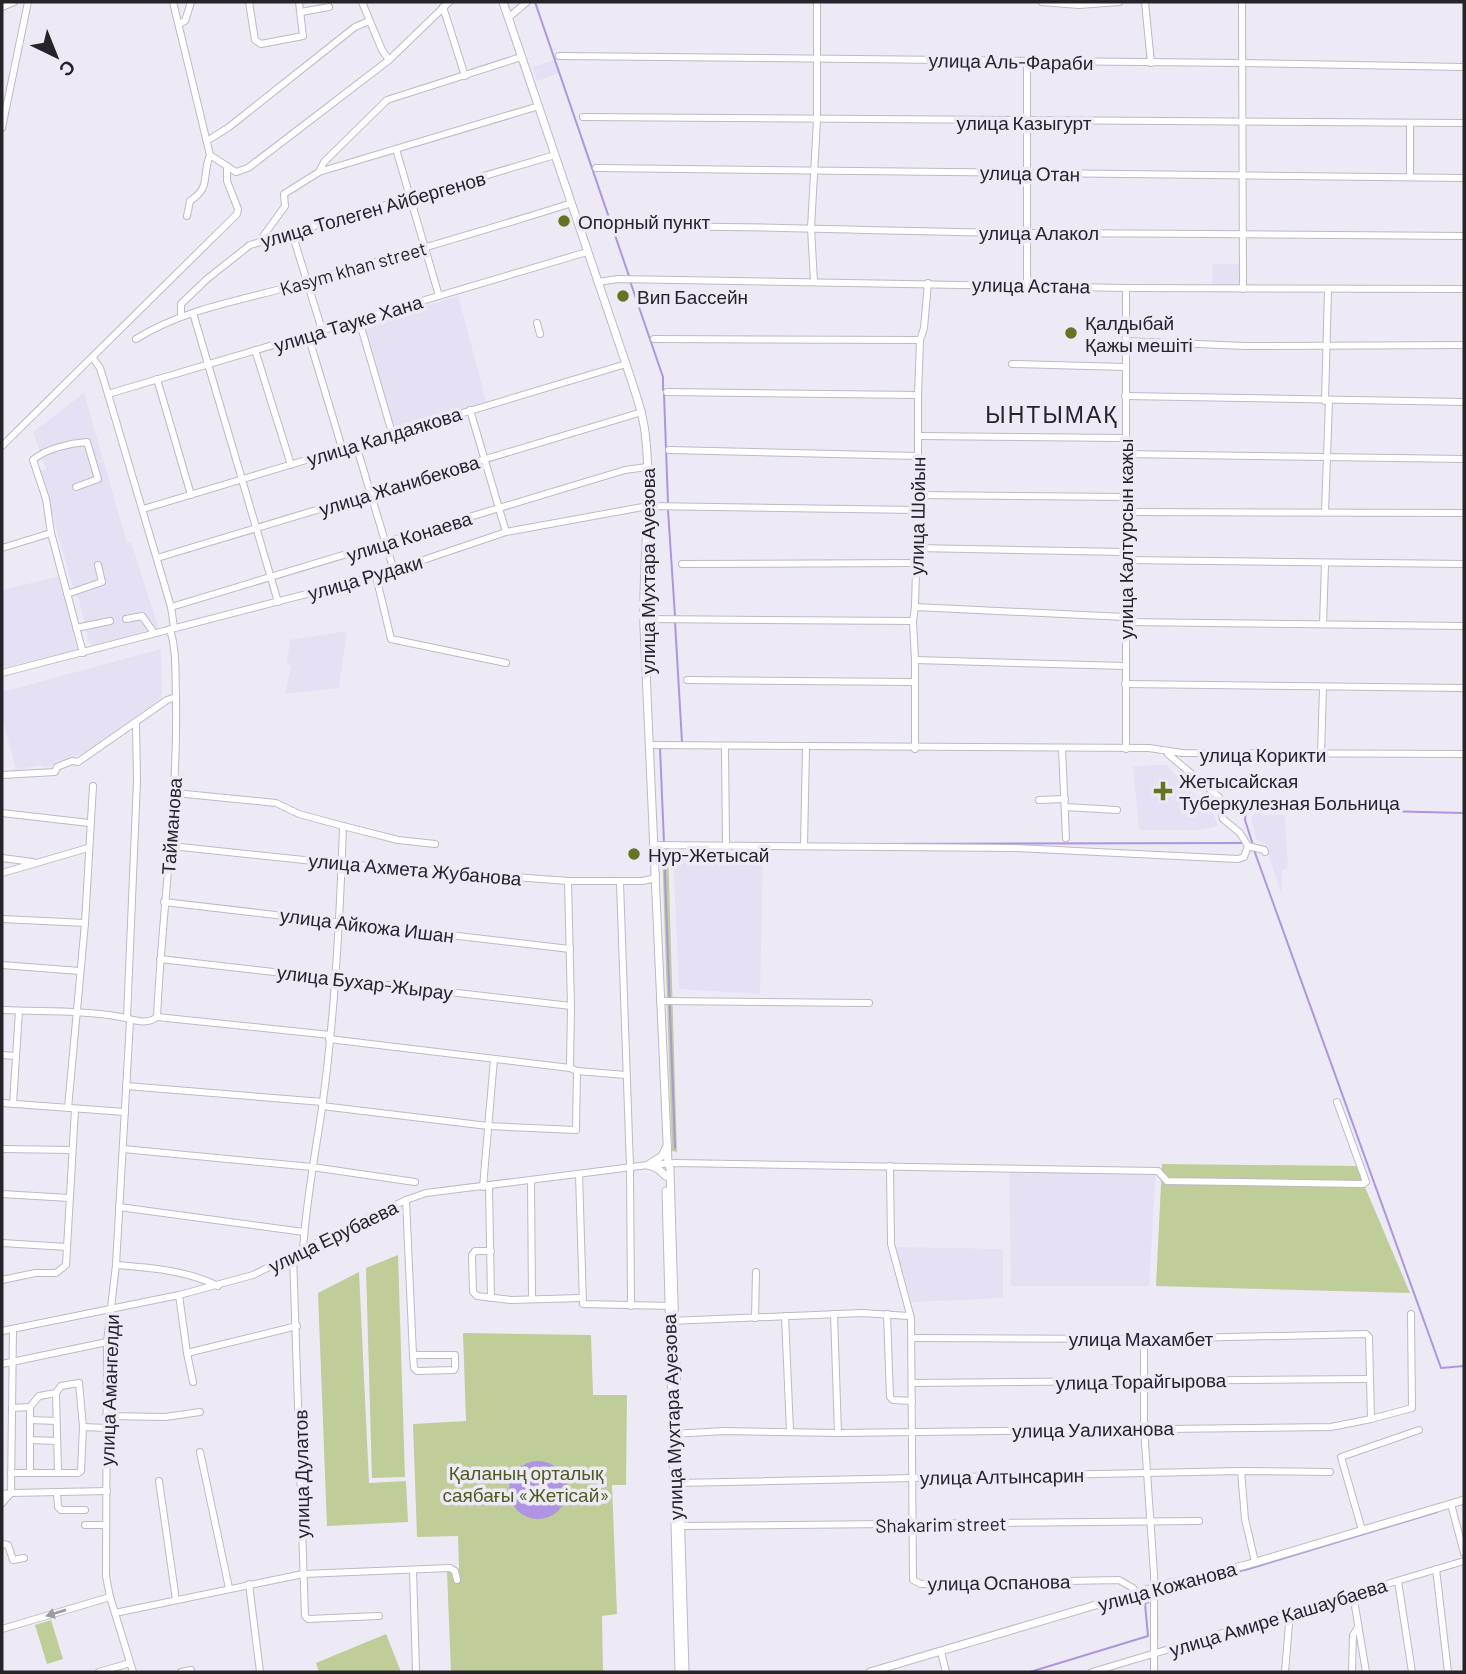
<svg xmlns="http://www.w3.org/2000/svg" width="1466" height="1674" viewBox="0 0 1466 1674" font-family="Barlow,sans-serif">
<rect width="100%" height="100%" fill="#edeaf6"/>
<g fill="#e5e0f4">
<path d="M554,60L559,73L537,81L532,67Z"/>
<path d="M1213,264H1241L1240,286L1212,285Z"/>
<path d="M458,296L487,404L393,431L363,324Z"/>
<path d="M84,393L127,543L131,542L158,627L94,646L89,643L79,599L74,591L40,471L46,469L33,432Z"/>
<path d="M60,576L77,650L2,668V590Z"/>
<path d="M347,631L339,688L285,694L291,666L287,663L290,640Z"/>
<path d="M161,649L162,698L87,751L56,765L44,767L41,765L16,770L2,716V692Z"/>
<path d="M1166,765L1214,815L1218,826L1198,830H1139L1133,766Z"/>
<path d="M1256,811H1261L1262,815H1285L1288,867L1282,871V893L1280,890L1265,844L1256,839L1251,819Z"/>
<path d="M673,851L763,853L760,994L679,989Z"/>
<path d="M1009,1166L1156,1169L1149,1286H1011Z"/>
<path d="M895,1247L1003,1249V1298L912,1302Z"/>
</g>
<g fill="#bfcd98">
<path d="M668,848L677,1152L672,1151L662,849Z"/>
<path d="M1162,1164L1356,1166L1410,1293L1156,1286Z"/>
<path d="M398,1255L405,1477L372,1478L366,1268Z"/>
<path d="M359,1272L369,1483L406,1481L408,1522L327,1526L318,1293Z"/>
<path d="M463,1333L591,1335L593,1395H627L626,1485H612L617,1614L602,1616L603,1672H451L447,1571L459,1569L458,1536L417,1537L413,1424L466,1421Z"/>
<path d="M51,1620L63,1659L47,1664L35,1625Z"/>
<path d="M386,1634L401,1672H319L316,1663Z"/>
</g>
<circle fill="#ae94e2" cx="538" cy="1490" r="29"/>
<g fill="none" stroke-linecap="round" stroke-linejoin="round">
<g stroke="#ae94e2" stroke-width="2">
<path d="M535,2L629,276"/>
<path d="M630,281L663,377V390"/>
<path d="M664,394L668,503"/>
<path d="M668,510L675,616"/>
<path d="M675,622L682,742"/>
<path d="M660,748L664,843"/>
<path d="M870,844L1242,843"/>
<path d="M1253,845L1245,820L1246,810L1256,808L1464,813"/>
<path d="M664,848L675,1148"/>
<path d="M1254,850L1441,1368L1464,1366"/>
<path d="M1245,1570L1437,1512"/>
<path d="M1158,1596L1244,1570"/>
<path d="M1030,1672L1148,1636L1145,1604L1153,1599"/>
</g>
<g stroke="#bdb9c5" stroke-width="8">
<g id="minor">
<path d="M173,2L210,155L236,172L248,168L389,60L449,2"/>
<path d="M249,2L255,40L261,44L303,36L299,2"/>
<path d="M362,2L382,50L389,60"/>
<path d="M1042,2L1079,5L1119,2"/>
<path d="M1145,2L1151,63"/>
<path d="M1242,2L1243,289"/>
<path d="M2,7L14,2"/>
<path d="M443,7L465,76"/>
<path d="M301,12L329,7"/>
<path d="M508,18L527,2"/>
<path d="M179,24L185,21L191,2"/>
<path d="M559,56L1242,63L1464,67"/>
<path d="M583,117L1464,123"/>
<path d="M2,128L28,2"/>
<path d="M207,141L229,127L355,27L369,21"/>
<path d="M396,149L439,296"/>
<path d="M596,168L1464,178"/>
<path d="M319,172L324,162L387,100L521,57"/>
<path d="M1410,177V123"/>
<path d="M187,216L190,201C212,186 201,178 210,155"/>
<path d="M614,226C751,225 888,232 1026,233C1172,234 1318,234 1464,236"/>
<path d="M292,233L322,330"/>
<path d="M259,242L285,206L284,194L319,172L539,106"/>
<path d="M598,282L618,279L1126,288L1464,289"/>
<path d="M814,282L811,228L817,120V2"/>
<path d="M1027,285V61"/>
<path d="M193,313L278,602"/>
<path d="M181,316V304L207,279L250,245L555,155"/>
<path d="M359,320L392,433"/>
<path d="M537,323L540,334"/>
<path d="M308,335L342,448"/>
<path d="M136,339C187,307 249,299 307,282C395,256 484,231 572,203"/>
<path d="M654,339L920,340"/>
<path d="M1125,341L1245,346L1464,345"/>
<path d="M255,350L291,465"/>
<path d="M93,358L100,368L108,394L171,607L174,627"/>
<path d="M1012,364L1125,367"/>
<path d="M157,379L191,495"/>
<path d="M667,392L918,395"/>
<path d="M108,394L587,252"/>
<path d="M1125,396L1464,402"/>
<path d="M1325,401L1328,290"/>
<path d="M470,410L506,532"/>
<path d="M918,436L1125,438"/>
<path d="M356,445L394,571"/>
<path d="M2,446L237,214L238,209L227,181V166"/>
<path d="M669,450L917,456"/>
<path d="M1125,454L1464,459"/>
<path d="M76,487L98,479L87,442C70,443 45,449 33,460L46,499L51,533L83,653"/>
<path d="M918,495L1125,497"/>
<path d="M143,509L626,364"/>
<path d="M1125,512L1464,513"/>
<path d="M1325,512L1329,401"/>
<path d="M2,548L51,533"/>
<path d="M916,548L1125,552"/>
<path d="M157,558L642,412"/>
<path d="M1125,560L1464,564"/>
<path d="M682,564L916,563"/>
<path d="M376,576L391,639L506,663"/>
<path d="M67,594L102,582L98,565"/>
<path d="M171,607L625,470L647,467"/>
<path d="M915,607L1125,617"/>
<path d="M126,619L142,616L154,633"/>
<path d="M644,619L913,621"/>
<path d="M1125,622L1464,626"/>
<path d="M1323,624L1325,564"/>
<path d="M76,628L110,621"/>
<path d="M915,660L1125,666"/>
<path d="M2,673L376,576L506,532L648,506L918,510"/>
<path d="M687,680L914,682"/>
<path d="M1125,684L1464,688"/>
<path d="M650,745L1149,748L1182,753L1464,754"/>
<path d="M725,747L726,846"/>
<path d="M915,749V660L913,621L915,607L918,495V395L920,340L924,328L928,283"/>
<path d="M1062,749L1066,838"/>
<path d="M1126,749V288"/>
<path d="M1168,754L1219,797L1223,819L1240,833L1248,846L1264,850L1265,852"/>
<path d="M1321,754L1323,688"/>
<path d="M2,775L55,772L57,767L72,761L78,762L167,700L176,697"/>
<path d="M175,793L276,803L299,814L343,826L398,840L435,844"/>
<path d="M1039,800L1065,799"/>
<path d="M1065,807L1117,810"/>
<path d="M2,813L89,823"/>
<path d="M653,845L1016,848L1238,859L1244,857L1248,846"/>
<path d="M171,846L342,864L568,881H642L652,879L656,874"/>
<path d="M804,846L806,747"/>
<path d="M2,858L33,862"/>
<path d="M2,873L88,848"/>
<path d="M620,883L630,1167L631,1306"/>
<path d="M164,902L570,949"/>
<path d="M2,919L85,923"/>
<path d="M160,959L571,1006"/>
<path d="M2,965L80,971"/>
<path d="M660,1001L869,1003"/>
<path d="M2,1010C41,1012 83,1010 121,1017C132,1019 146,1026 157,1017C162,910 178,805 176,697C175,673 177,652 170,629"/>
<path d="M157,1017L330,1035"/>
<path d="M127,1018L137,781L136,723"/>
<path d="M130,1021L116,1265L107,1342L106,1576L110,1597L133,1672"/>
<path d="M329,1039L570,1068"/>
<path d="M2,1055L15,1056"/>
<path d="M577,1071L626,1075"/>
<path d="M126,1086L323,1102"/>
<path d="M2,1103L125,1112"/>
<path d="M13,1104L19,1011"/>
<path d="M322,1106L488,1126L576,1130L577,1071L570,1068L571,1006L568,881"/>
<path d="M68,1108L85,923L93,786"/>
<path d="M2,1149L72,1150"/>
<path d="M123,1149L312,1167L415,1182"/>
<path d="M890,1166L891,1244L911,1318L913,1580L921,1584L1119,1580L1133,1588L1135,1594"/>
<path d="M579,1174L583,1304L672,1306"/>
<path d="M531,1180L532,1298"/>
<path d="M489,1186L491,1298"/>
<path d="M483,1187L494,1059"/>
<path d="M2,1194L69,1198"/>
<path d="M406,1200L413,1355H455V1368L454,1370L417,1371L414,1368L413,1355"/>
<path d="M119,1207L304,1232"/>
<path d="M2,1243L67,1247"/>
<path d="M303,1250C306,1202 315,1155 322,1108C335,1016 340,918 343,826"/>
<path d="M491,1251H475L472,1255L473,1292L477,1296L511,1300L582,1298"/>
<path d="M293,1255L305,1616L308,1619L379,1616"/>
<path d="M116,1265C151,1268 186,1270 218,1286"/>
<path d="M2,1280L35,1273H56L66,1265L75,1109"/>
<path d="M179,1295L187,1353L297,1326"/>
<path d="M834,1314L838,1433"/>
<path d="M887,1314L890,1397L893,1400L912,1401"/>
<path d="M785,1316L790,1431"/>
<path d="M755,1318L756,1272"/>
<path d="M670,1321L862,1313L909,1316"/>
<path d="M2,1331L179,1295L253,1275L359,1222L406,1200L426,1193L648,1165L676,1163L1158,1171L1167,1181L1363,1184L1366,1182L1365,1179L1337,1102"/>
<path d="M912,1338L1144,1339L1366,1334L1369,1337L1371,1419"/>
<path d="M1144,1339V1428L1154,1574V1672"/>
<path d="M187,1353L193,1382"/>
<path d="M2,1364L107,1342"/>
<path d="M912,1383L1370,1379"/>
<path d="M30,1407V1472"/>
<path d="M12,1408L30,1407L39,1396L56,1393"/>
<path d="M106,1416L165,1417L200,1412"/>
<path d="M30,1420L56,1421"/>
<path d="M83,1427L106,1428"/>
<path d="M673,1434L724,1431L838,1433L1331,1427L1371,1419L1412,1408L1411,1314"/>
<path d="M30,1440L57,1441"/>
<path d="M200,1452L229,1588"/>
<path d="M1241,1471L1245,1519L1255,1562"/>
<path d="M11,1473H78L81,1471L83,1427L79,1383L61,1386L56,1393L58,1472"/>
<path d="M159,1481L176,1600"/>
<path d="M676,1483L1241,1471L1330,1472"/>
<path d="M57,1493L58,1507L61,1510H85"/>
<path d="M2,1494L11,1493L13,1329"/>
<path d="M2,1503L11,1493L107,1491"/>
<path d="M1451,1504L1464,1553"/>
<path d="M85,1525H106"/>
<path d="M682,1526L1199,1521"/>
<path d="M1362,1530L1341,1457L1419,1430"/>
<path d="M2,1544L8,1545L13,1560L24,1558"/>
<path d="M1436,1569L1448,1672"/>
<path d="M413,1570L416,1672"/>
<path d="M1398,1581L1412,1672"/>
<path d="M249,1584L260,1672"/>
<path d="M1353,1594L1366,1672"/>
<path d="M115,1613L303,1574L450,1568L455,1571L457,1580"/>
<path d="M2,1629L110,1597"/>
<path d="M941,1652L946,1672"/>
<path d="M99,1672L130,1663"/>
<path d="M181,1672L191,1670"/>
<path d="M1092,1672L1464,1561"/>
<path d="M1285,1672L1290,1612"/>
<path d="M1352,1672L1353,1635L1358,1627"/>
</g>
</g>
<g stroke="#bdb9c5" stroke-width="9">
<g id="major">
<path d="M503,2L626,364C634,389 644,414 646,441C652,503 642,565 644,627C652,806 660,984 668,1163L670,1169L685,1672"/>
<path d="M648,1165L662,1156L667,1146"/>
<path d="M649,1165L658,1169L666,1176"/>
<path d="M666,1191L679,1672"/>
<path d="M870,1672L1163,1585L1246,1565L1464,1500"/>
</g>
</g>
<use href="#minor" stroke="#fff" stroke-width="6"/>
<use href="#major" stroke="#fff" stroke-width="7"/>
</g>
<defs><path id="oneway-solid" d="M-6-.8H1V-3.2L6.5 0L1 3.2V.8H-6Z" transform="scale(1.75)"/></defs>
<use fill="#9d9c9f" href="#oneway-solid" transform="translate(56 1613) rotate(163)"/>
<g fill="#657421" stroke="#edeaf6" stroke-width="2.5">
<circle cx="564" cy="221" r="7"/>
<circle cx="623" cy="296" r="7"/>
<circle cx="1071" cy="333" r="7"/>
<path d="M1159.5 780.5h7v7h7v7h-7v7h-7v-7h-7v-7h7z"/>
<circle cx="634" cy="854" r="7"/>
</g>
<g text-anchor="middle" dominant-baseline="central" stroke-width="7" stroke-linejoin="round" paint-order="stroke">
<g font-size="19" fill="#262429" stroke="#edeaf6">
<text transform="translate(1011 61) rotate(1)">улица Аль-Фараби</text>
<text x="1024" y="122">улица Казыгурт</text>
<text transform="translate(1030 173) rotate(1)">улица Отан</text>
<text transform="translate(373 209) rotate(-16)">улица Толеген Айбергенов</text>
<text x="1039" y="232">улица Алакол</text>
<text transform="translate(353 268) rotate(-16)">Kasym khan street</text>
<text transform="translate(1031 285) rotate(1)">улица Астана</text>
<text transform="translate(348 323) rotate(-17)">улица Тауке Хана</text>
<text transform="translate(384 436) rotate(-17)">улица Калдаякова</text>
<text transform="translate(399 485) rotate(-17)">улица Жанибекова</text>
<text transform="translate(917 516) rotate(-89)">улица Шойын</text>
<text transform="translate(409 536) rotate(-17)">улица Конаева</text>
<text transform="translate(1125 539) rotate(-90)">улица Калтурсын кажы</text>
<text transform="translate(647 571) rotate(-90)">улица Мухтара Ауезова</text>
<text transform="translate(365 577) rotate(-16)">улица Рудаки</text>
<text x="1263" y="754">улица Корикти</text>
<text transform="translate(171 826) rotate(-86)">Тайманова</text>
<text transform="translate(415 869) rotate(5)">улица Ахмета Жубанова</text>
<text transform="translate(367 925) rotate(7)">улица Айкожа Ишан</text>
<text transform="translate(365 982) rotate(7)">улица Бухар-Жырау</text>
<text transform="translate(333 1236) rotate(-26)">улица Ерубаева</text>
<text x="1141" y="1338">улица Махамбет</text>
<text transform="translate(1141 1381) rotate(-1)">улица Торайгырова</text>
<text transform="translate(109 1390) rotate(-88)">улица Амангелди</text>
<text transform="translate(672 1417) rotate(-92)">улица Мухтара Ауезова</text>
<text transform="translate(1093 1429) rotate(-1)">улица Уалиханова</text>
<text transform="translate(301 1474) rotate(-91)">улица Дулатов</text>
<text transform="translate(1002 1476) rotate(-1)">улица Алтынсарин</text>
<text transform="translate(941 1524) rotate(-1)">Shakarim street</text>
<text transform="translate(999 1582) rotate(-1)">улица Оспанова</text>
<text transform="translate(1167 1586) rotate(-15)">улица Кожанова</text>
<text transform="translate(1278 1617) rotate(-17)">улица Амире Кашаубаева</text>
</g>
<g font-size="19" fill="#262429" stroke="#edeaf6" text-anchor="start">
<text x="578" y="221">Опорный пункт</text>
<text x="637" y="296">Вип Бассейн</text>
<text x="1085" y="322">Қалдыбай<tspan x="1085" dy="22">Қажы мешіті</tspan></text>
<text x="1179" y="780">Жетысайская<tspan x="1179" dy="22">Туберкулезная Больница</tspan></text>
<text x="648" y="854">Нур-Жетысай</text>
</g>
<g font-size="19" fill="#4f5b1d" stroke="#edeaf6">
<text x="526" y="1472">Қаланың орталық<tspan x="526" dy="22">саябағы «Жетісай»</tspan></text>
</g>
<g font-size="23" letter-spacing="2" fill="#262429" stroke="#edeaf6">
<text x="1052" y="414">ЫНТЫМАҚ</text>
</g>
</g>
<rect width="1466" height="1674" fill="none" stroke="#262429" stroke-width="7"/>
<g transform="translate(56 56) rotate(137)" stroke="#edeaf6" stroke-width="5" paint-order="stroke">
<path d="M0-5L12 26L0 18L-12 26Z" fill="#262429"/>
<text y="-10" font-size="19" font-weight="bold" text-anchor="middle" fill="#262429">С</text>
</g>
</svg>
